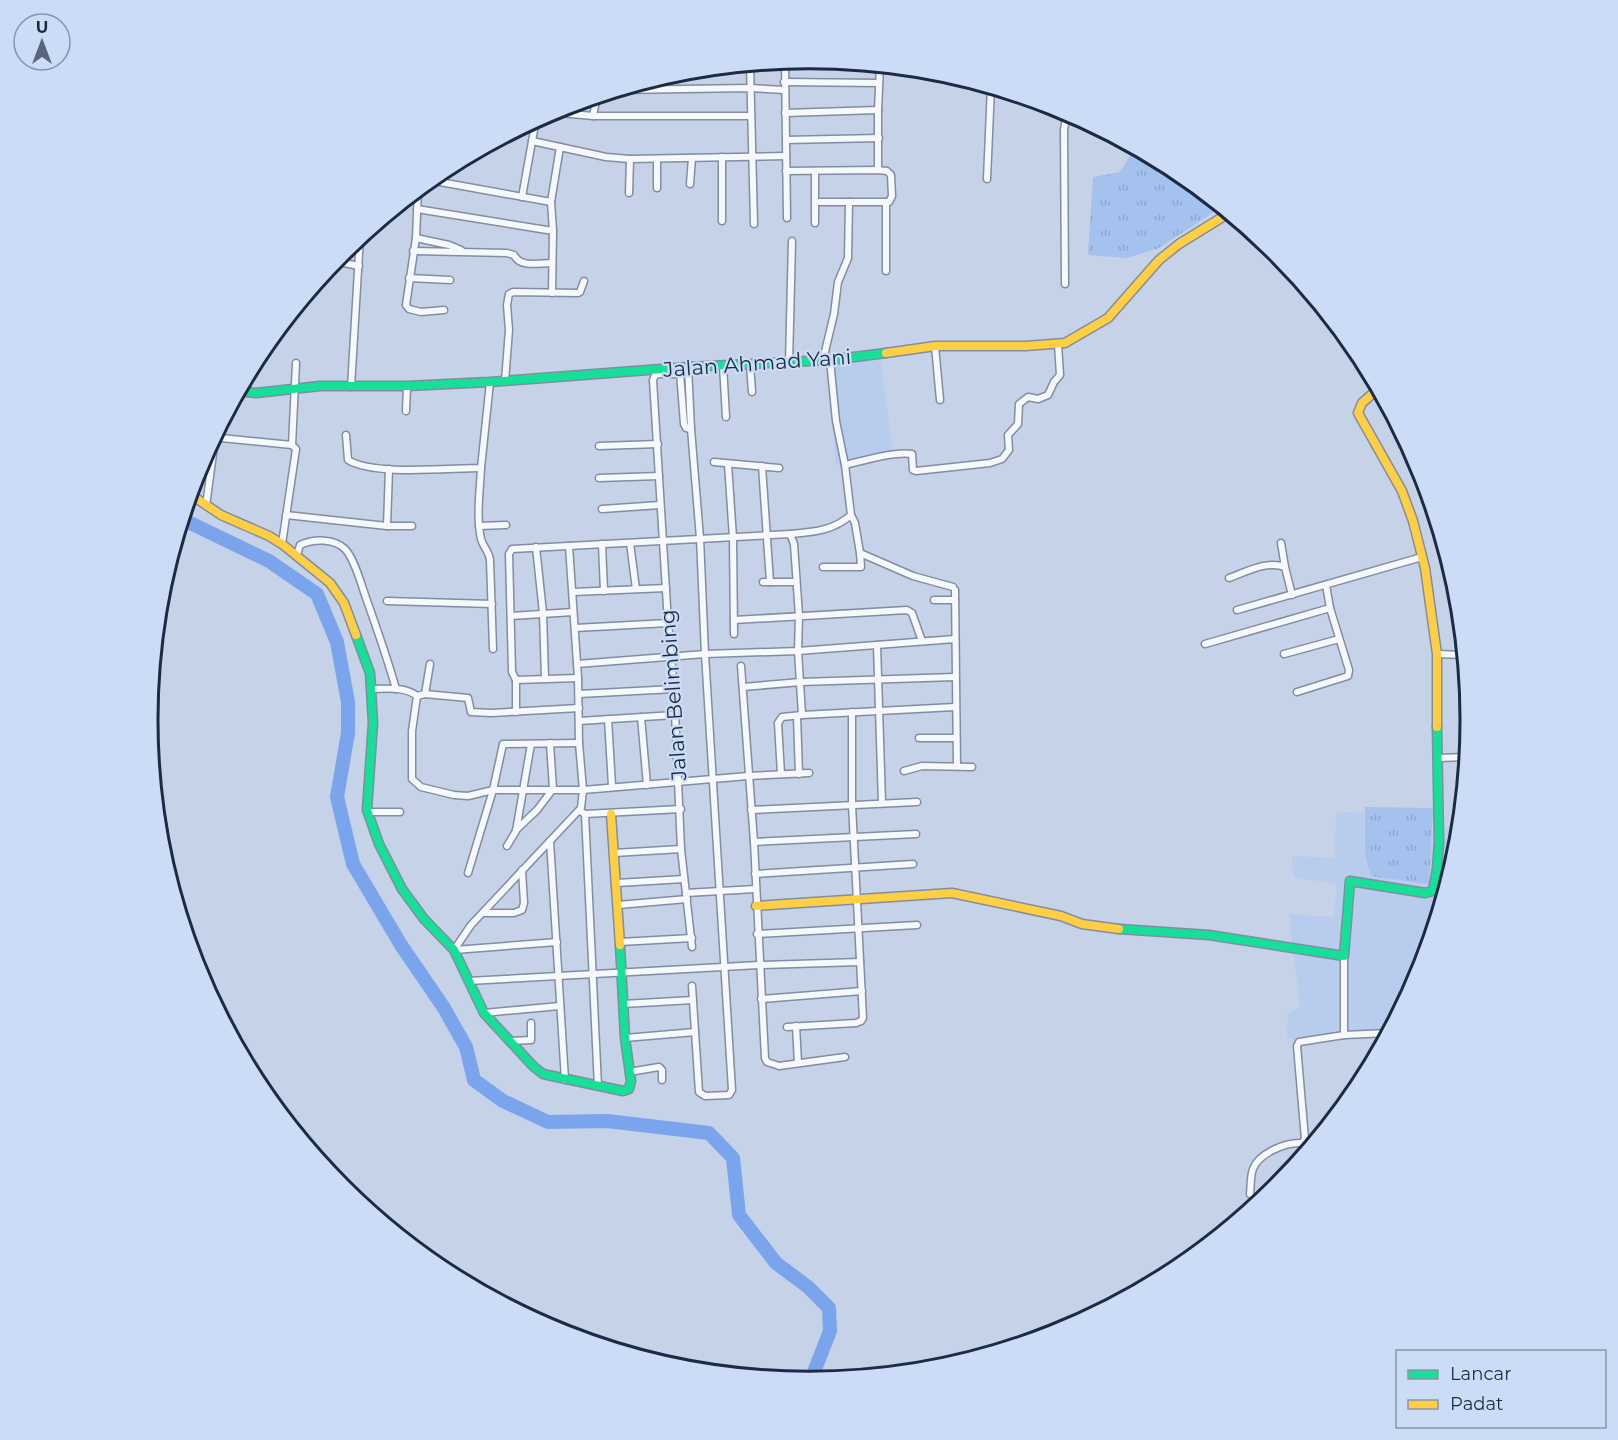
<svg xmlns="http://www.w3.org/2000/svg" width="1618" height="1440" viewBox="0 0 1618 1440" font-family="Montserrat,sans-serif">
<defs>
<pattern id="grass-tufts" width="24" height="20" patternUnits="userSpaceOnUse" patternTransform="scale(1.5)"><rect width="24" height="20" fill="#a5c1ee"/><path d="M3 7l-1-3M5 7V3M7 7l1-3M15 17l-1-3M17 17v-4M19 17l1-3" fill="none" stroke="#8da6cd"/></pattern>
</defs>
<rect width="100%" height="100%" fill="#c5d2e8"/>
<g fill="#b8cced">
<path d="M879,352L893,452L836,465L827,358Z"/>
<path d="M1365,811V855L1429,883L1432,831L1460,829L1458,849L1420,973L1388,1033L1336,1038L1303,1045L1287,1036L1288,1013L1300,1008L1289,914L1334,917L1337,884L1293,877L1292,856L1335,858L1336,813Z"/>
</g>
<g fill="url(#grass-tufts)">
<path d="M1135,148L1177,170L1191,182L1214,212L1159,248L1127,258L1088,255L1093,177L1120,172Z"/>
<path d="M1365,807L1433,808L1429,884L1371,876L1365,855Z"/>
</g>
<g fill="none" stroke-linecap="round" stroke-linejoin="round">
<path stroke="#7aa5ec" stroke-width="14" d="M182,519L269,561L317,594L337,642L348,702V733L337,797L353,864L401,945L444,1008L466,1047L474,1080L503,1101L548,1122L607,1121L709,1133L733,1158L739,1215L776,1263L808,1287L829,1308L830,1331L812,1377L807,1381"/>
<g stroke="#818da2" stroke-width="9">
<g id="street">
<path d="M785,61L787,218"/>
<path d="M750,64L754,224"/>
<path d="M784,82L879,83"/>
<path d="M618,90L750,88L784,90"/>
<path d="M549,112L593,116H751"/>
<path d="M785,113L878,110"/>
<path d="M593,116L597,96"/>
<path d="M786,140L879,138"/>
<path d="M532,141L606,157L630,159L786,156"/>
<path d="M722,157V221"/>
<path d="M657,159V188"/>
<path d="M878,170V110L880,66"/>
<path d="M786,171L878,170L887,171L891,175L892,196L889,202H816"/>
<path d="M815,171V223"/>
<path d="M987,179L991,87"/>
<path d="M429,180L551,202"/>
<path d="M690,184L692,158"/>
<path d="M418,189L416,238L406,305L409,309L421,312L444,310"/>
<path d="M629,193L630,159"/>
<path d="M522,197L536,119"/>
<path d="M886,203V271"/>
<path d="M417,209L553,231"/>
<path d="M416,238L449,245L461,250"/>
<path d="M413,251L507,253L514,255C520,268 539,263 552,263"/>
<path d="M334,261L359,266"/>
<path d="M409,278L450,280"/>
<path d="M1065,284L1064,130L1067,111"/>
<path d="M552,293L553,231L551,202L560,147"/>
<path d="M935,346L940,400"/>
<path d="M823,360L834,314L838,282L848,258L849,202"/>
<path d="M789,363L792,241"/>
<path d="M750,364L752,392"/>
<path d="M723,365L726,417"/>
<path d="M688,367L691,429L700,538L705,654L732,1090L729,1095L705,1096L699,1092L692,986"/>
<path d="M680,373L684,424L686,428L691,429"/>
<path d="M688,374H659L655,375L653,380L668,623L674,689L681,849L692,947"/>
<path d="M505,381L509,330L507,305L509,294L513,292L578,293L580,292L584,281"/>
<path d="M351,387L360,237"/>
<path d="M406,411L407,386"/>
<path d="M346,435L348,460C374,476 449,468 481,468L490,382"/>
<path d="M221,438L292,445"/>
<path d="M599,446L658,444"/>
<path d="M714,462L779,468"/>
<path d="M728,464L733,538L734,634"/>
<path d="M845,465C864,461 893,451 912,454L913,470L916,471L990,463L1002,459L1009,450L1008,435L1018,424L1019,404L1028,397L1038,399L1048,395L1054,382L1060,375L1058,344"/>
<path d="M762,466L770,582"/>
<path d="M481,468C480,491 476,516 481,539C483,547 489,551 490,560L493,649"/>
<path d="M389,469L387,526H412"/>
<path d="M599,478L659,476"/>
<path d="M206,506L215,439L221,438L222,422"/>
<path d="M602,509L660,505"/>
<path d="M286,515L387,526"/>
<path d="M851,515L855,523L860,553L913,576L953,587"/>
<path d="M479,526L506,525"/>
<path d="M790,534C813,532 833,531 851,515L845,465L836,421L830,360"/>
<path d="M630,543L636,589"/>
<path d="M1281,543L1285,567L1292,595"/>
<path d="M282,544L296,449L292,445L296,363"/>
<path d="M602,544L604,591"/>
<path d="M536,547L543,613L545,679"/>
<path d="M297,555L300,545C313,539 334,538 345,549C354,558 361,583 365,595C376,626 387,657 396,689"/>
<path d="M823,567H861L860,553"/>
<path d="M1229,578C1246,572 1267,560 1285,567"/>
<path d="M763,582H796"/>
<path d="M955,590L957,766"/>
<path d="M573,592L666,588"/>
<path d="M934,600H955"/>
<path d="M387,601L492,604"/>
<path d="M1237,610L1422,557"/>
<path d="M511,616L573,612"/>
<path d="M734,620L907,610L912,613L922,641"/>
<path d="M575,628L668,623"/>
<path d="M1205,644L1330,608"/>
<path d="M877,645L882,803"/>
<path d="M1284,654L1339,639"/>
<path d="M1437,654L1464,655"/>
<path d="M577,664L705,654L798,651L955,639"/>
<path d="M741,666L754,842L765,1058L767,1062L779,1066L845,1057"/>
<path d="M516,680L578,678"/>
<path d="M743,687L801,682L955,677"/>
<path d="M371,689C385,689 405,686 417,696L412,731V779L421,787L454,795L468,796L493,790H583L748,776L809,773"/>
<path d="M1297,692L1348,676L1349,670L1330,608L1326,585"/>
<path d="M425,694L430,664"/>
<path d="M579,694L674,689"/>
<path d="M417,696L425,694L468,698L471,712L491,713L579,708"/>
<path d="M516,712V680L512,672L509,554L512,549L790,534L794,544L799,616L798,651L802,715"/>
<path d="M797,716L799,774"/>
<path d="M641,717L647,785"/>
<path d="M608,719L612,786"/>
<path d="M579,721L675,715"/>
<path d="M919,738H956"/>
<path d="M1438,758L1467,757"/>
<path d="M904,771L922,766L972,767"/>
<path d="M781,774L778,723L782,717L802,715L955,707"/>
<path d="M751,810L917,802"/>
<path d="M580,811L585,814L598,1086"/>
<path d="M367,812H400"/>
<path d="M585,814L681,809"/>
<path d="M516,830L537,810L553,789L550,743"/>
<path d="M550,841L565,1080"/>
<path d="M754,842L916,834"/>
<path d="M507,846L516,831L531,744"/>
<path d="M614,853L681,849"/>
<path d="M468,873L493,790L503,744L579,743"/>
<path d="M755,874L913,864"/>
<path d="M617,883L684,879"/>
<path d="M686,893L755,889"/>
<path d="M618,905L687,899"/>
<path d="M484,913H514L522,910L524,903L522,870"/>
<path d="M757,934L917,925"/>
<path d="M620,942L692,938"/>
<path d="M454,950L471,925L581,808L583,790L579,743L578,678L569,546"/>
<path d="M454,950L557,942"/>
<path d="M468,981L759,965L860,962"/>
<path d="M761,999L862,991"/>
<path d="M623,1004L693,1000"/>
<path d="M484,1013L560,1006"/>
<path d="M796,1026L798,1063"/>
<path d="M787,1027L856,1023L861,1021L863,1018L852,805V712"/>
<path d="M1344,1035V956"/>
<path d="M625,1038L695,1032"/>
<path d="M510,1041L531,1040V1023"/>
<path d="M629,1072L659,1067L662,1070V1080"/>
<path d="M1250,1194C1251,1186 1250,1177 1253,1169C1259,1153 1286,1142 1302,1143L1305,1139L1297,1046L1299,1042L1344,1035L1388,1033"/>
</g>
</g>
<g stroke="#818da2" stroke-width="11">
<g id="fast">
<path d="M239,391L256,393L320,386H407L490,382L688,367L830,360L886,353"/>
<path d="M356,635L370,673L373,723L367,810L379,844L402,889L424,919L454,950L484,1013L533,1066L543,1074L623,1091L629,1089L631,1081L625,1038L620,945"/>
<path d="M1119,929L1209,935L1344,956L1350,881L1425,893L1433,891L1437,869L1439,842L1437,727"/>
</g>
</g>
<g stroke="#818da2" stroke-width="11">
<g id="slow">
<path d="M886,353L935,346H1025L1065,343L1108,318L1159,260L1179,244L1229,213"/>
<path d="M1378,389L1362,403L1358,413L1402,491L1413,521L1425,568L1437,654V727"/>
<path d="M190,494L221,515L269,536L282,544L330,583L344,603L356,635"/>
<path d="M611,814L620,945"/>
<path d="M756,906L952,893L1061,916L1082,924L1119,929"/>
</g>
</g>
<use href="#street" stroke="#f6f8fc" stroke-width="6"/>
<use href="#fast" stroke="#16e098" stroke-width="8"/>
<use href="#slow" stroke="#ffcf43" stroke-width="8"/>
</g>
<g text-anchor="middle" dominant-baseline="central" stroke-width="4.5" stroke-linejoin="round" paint-order="stroke">
<g font-size="21" fill="#1c2b44" stroke="#ccdcf6">
<text transform="translate(757 363) rotate(-4)">Jalan Ahmad Yani</text>
<text transform="translate(673 695) rotate(-94)">Jalan Belimbing</text>
</g>
</g>
<path d="M0 0H1618V1440H0ZM158 720a651 651 0 1 1 1302 0a651 651 0 1 1-1302 0Z" fill="#ccdcf6" fill-rule="evenodd"/>
<path fill="none" stroke="#1c2b44" stroke-width="3" d="M158 720a651 651 0 1 1 1302 0a651 651 0 1 1-1302 0Z"/>
<rect x="1396" y="1350" width="210" height="78" fill="#ccdcf6" stroke="#8695af" stroke-width="1.5"/>
<rect x="1408" y="1370" width="30" height="9" fill="#16e098" stroke="#8695af" stroke-width="1.5"/>
<text x="1450" y="1380" font-size="18" fill="#1c2b44">Lancar</text>
<rect x="1408" y="1400" width="30" height="9" fill="#ffcf43" stroke="#8695af" stroke-width="1.5"/>
<text x="1450" y="1410" font-size="18" fill="#1c2b44">Padat</text>
<g transform="translate(42 42)"><circle r="28" fill="#ccdcf6" stroke="#8695af" stroke-width="1.5"/>
<path d="M0-4.5L10 22L0 15L-10 22Z" fill="#57657d"/>
<text y="-9" font-size="16" font-weight="bold" text-anchor="middle" fill="#1c2b44">U</text>
</g>
</svg>
